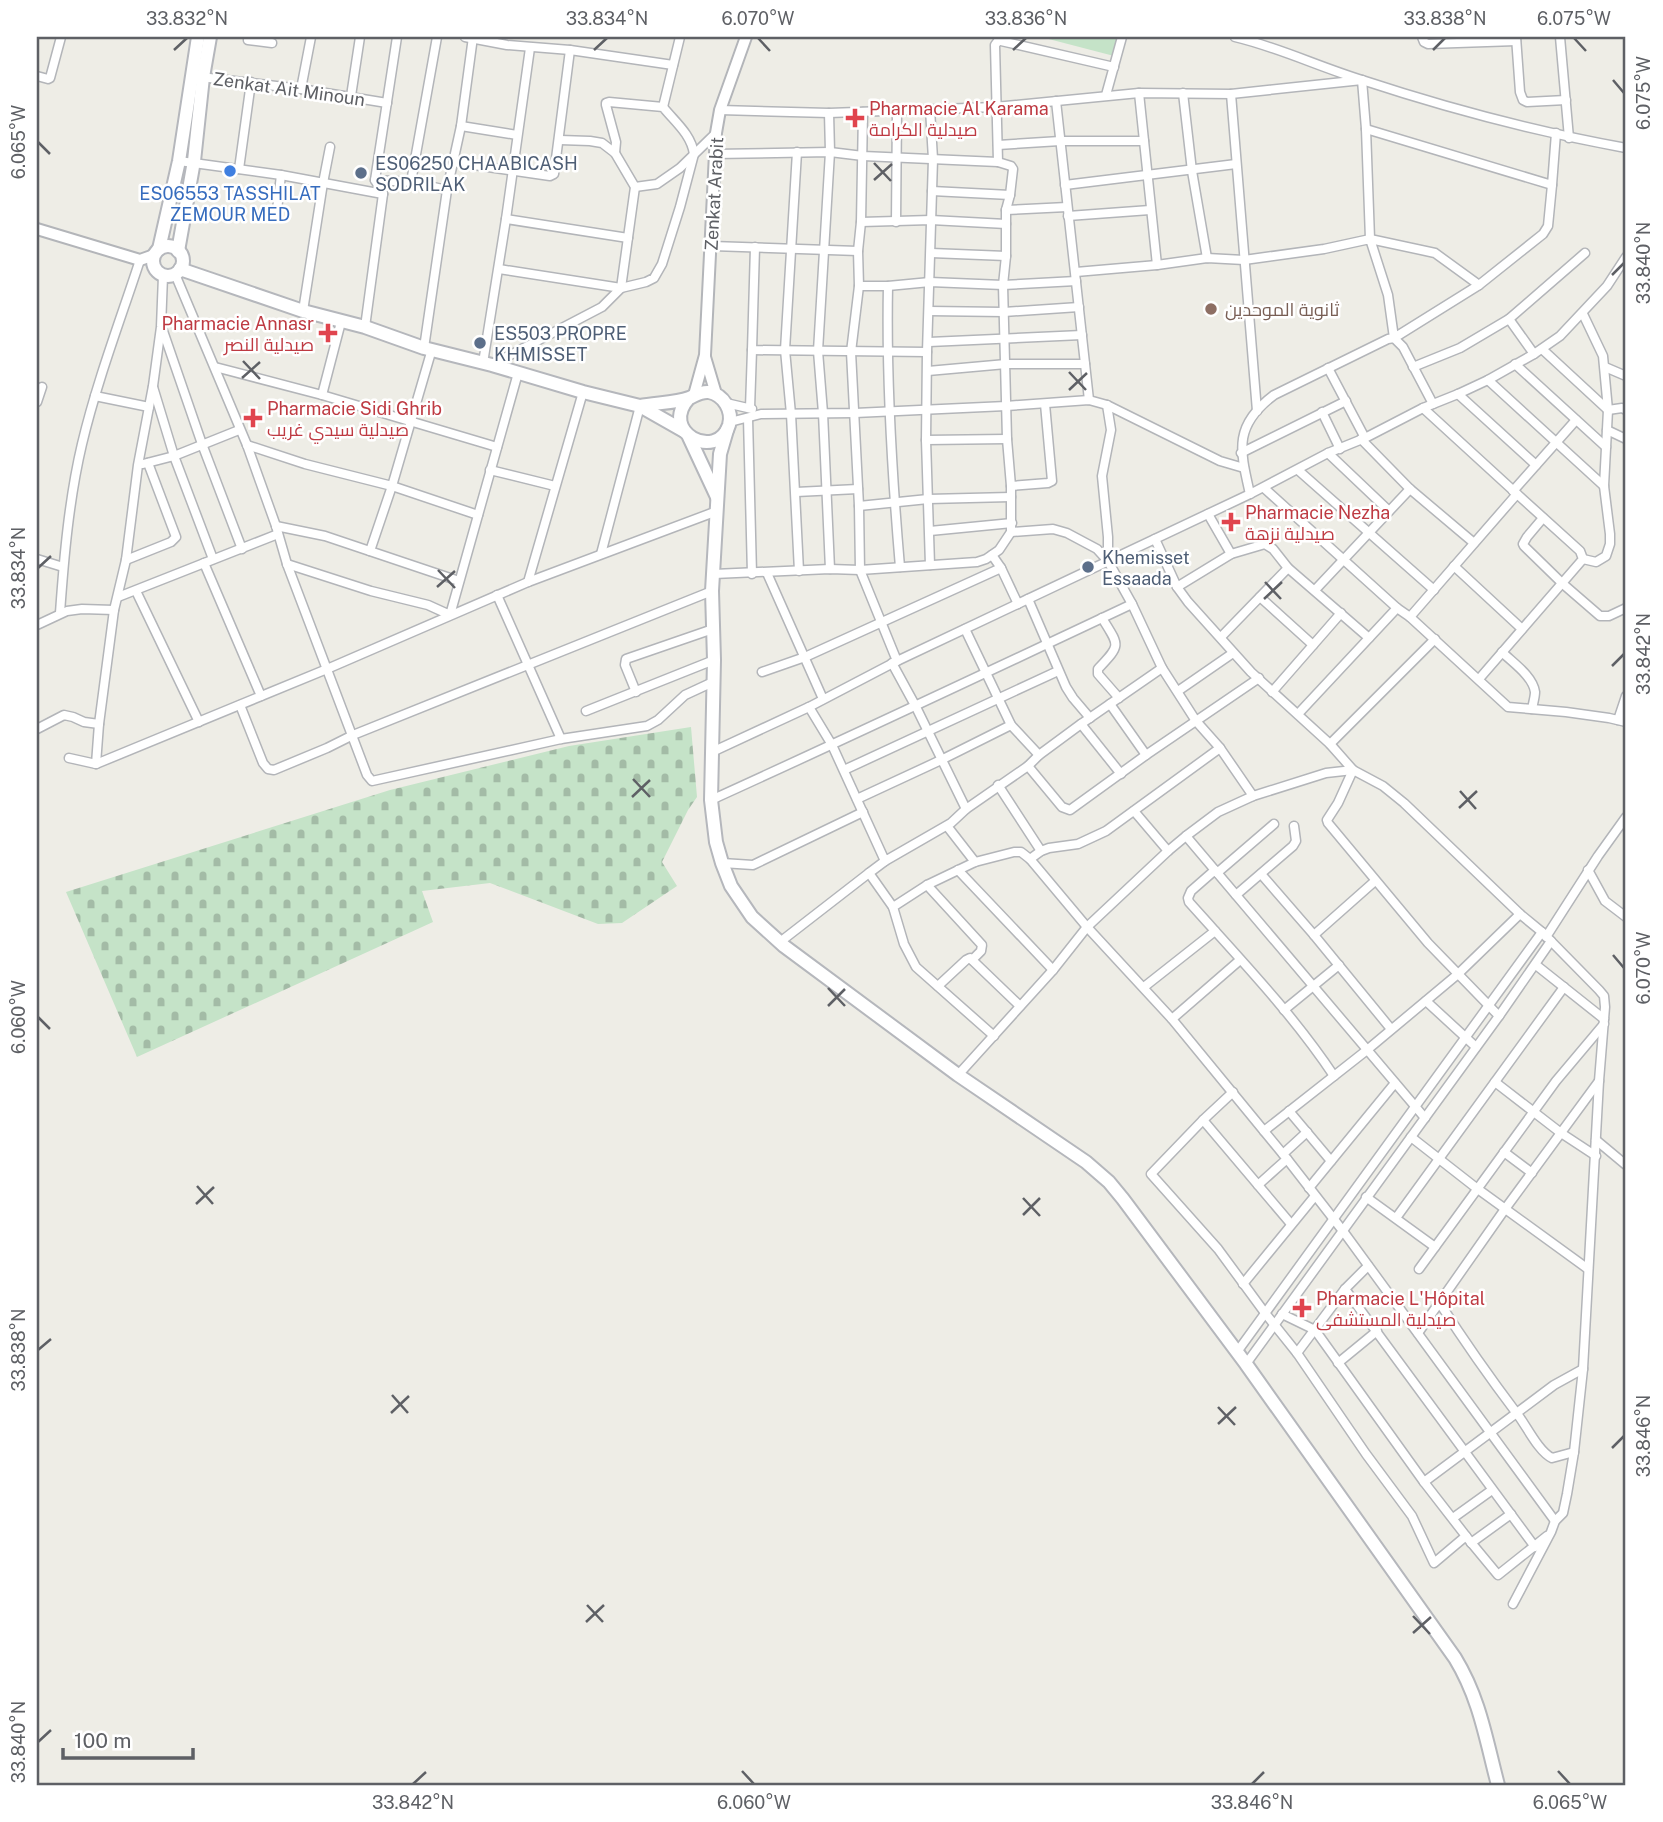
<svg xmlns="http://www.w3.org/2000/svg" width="1663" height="1822" viewBox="0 0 1663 1822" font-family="'Public Sans',Cairo,sans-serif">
<defs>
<pattern id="cemetery-stones" width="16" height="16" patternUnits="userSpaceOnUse" patternTransform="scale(1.75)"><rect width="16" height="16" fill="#c5e3c8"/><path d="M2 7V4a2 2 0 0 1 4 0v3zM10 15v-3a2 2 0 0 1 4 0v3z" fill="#a3bba6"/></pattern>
</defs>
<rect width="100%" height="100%" fill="#eeede6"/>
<path fill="#c5e3c8" d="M1041,37H1119L1114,56Z"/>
<path fill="url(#cemetery-stones)" d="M691,727L697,797L688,810L662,862L677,886L622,923L598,924L490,883L422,891L433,922L137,1057L66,892L390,790L569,746Z"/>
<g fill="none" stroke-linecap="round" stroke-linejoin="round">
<g stroke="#b3b5b9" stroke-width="11">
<g id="minor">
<path d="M465,37L507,45L570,50L673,65"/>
<path d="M1235,37C1278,47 1319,67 1362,80C1447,108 1538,132 1626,148"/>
<path d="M1422,37L1424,42L1428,44L1516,41"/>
<path d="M1516,37L1520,92L1523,100L1527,102L1566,100"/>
<path d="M1560,37L1569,138"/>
<path d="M248,40L272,43"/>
<path d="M37,76L48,79L50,78L61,37"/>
<path d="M201,77L301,89L387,103"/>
<path d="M301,89L311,37"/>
<path d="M1139,93L1157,265"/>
<path d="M1183,93L1192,171L1207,258"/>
<path d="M1231,94L1257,411"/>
<path d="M1106,95L1122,37"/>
<path d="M351,96L360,37"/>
<path d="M1056,101L1089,400"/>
<path d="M663,107L680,37"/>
<path d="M930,109L933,159L927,352L926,440L930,565"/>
<path d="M720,110L829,113L995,107L1139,93L1231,94L1362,80L1366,129L1370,239L1435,253L1479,285"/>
<path d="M863,112L861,222L858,251L859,286L851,352L859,506L860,570L897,661"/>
<path d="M829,113L830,152L818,351L823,413L830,569"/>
<path d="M461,126L517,135"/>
<path d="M1366,129L1552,185L1556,133"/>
<path d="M998,145L1060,141H1144"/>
<path d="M797,152L785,350L791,414L799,571"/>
<path d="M714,154L830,152L863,156L998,162"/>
<path d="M179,161L281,175L383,194"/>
<path d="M453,162L550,176L554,174L570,50"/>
<path d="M239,169L251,82"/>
<path d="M375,180L411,182L447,190"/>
<path d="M411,182L437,37"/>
<path d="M1065,185L1236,164"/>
<path d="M635,187L657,184L680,168L716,133"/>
<path d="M932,191L1010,195"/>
<path d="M277,210L281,175"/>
<path d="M1006,210L1067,207"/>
<path d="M1068,216L1150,210"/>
<path d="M506,219L628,238"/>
<path d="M861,222L931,220L1006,224"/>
<path d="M896,222L897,109"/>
<path d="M712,246L858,251"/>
<path d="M755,247L752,350L927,352"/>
<path d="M931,253L1006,256"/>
<path d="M499,269L621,288L646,282L654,278L662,264L680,207L694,154C691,134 675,122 663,107L609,102L606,103V105L616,142L615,153"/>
<path d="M1076,272L1157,265L1207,258L1244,260L1324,249L1370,239L1388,295L1394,338L1479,285L1543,234L1548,226L1552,185"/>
<path d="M175,274L247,445L276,526L287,564L367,775L372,781L561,739L647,726L658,720L685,695L713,682"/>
<path d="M859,286H888L930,282L1003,285L1076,281"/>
<path d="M888,286C886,380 892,474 900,567"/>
<path d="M303,311L323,183L330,147"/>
<path d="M929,311L1004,312L1079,307"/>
<path d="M1509,319L1534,354"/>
<path d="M365,327L383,194L375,180L397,37"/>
<path d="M162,328L202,444L242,549"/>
<path d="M929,342L1082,335"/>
<path d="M424,348L447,190L461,126L473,37"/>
<path d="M1542,349L1608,410L1622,408L1626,410"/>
<path d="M483,363L506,219L530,48"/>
<path d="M493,364L602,307L621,288L635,187L615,153L602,143L590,141L560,140"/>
<path d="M1515,364L1606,447"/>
<path d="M215,367L322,395L497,447"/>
<path d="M1413,367L1460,348L1509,319L1585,253"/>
<path d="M1605,367L1626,376"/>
<path d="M1328,368L1365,438"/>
<path d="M928,371L1006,364H1085"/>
<path d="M1488,380L1604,486"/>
<path d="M153,387L174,456L213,559"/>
<path d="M1458,394L1536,465"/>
<path d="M322,395L341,322"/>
<path d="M95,396L149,407"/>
<path d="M37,402L42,387"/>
<path d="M726,403L752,409"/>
<path d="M1107,405L1111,430L1102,476L1108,537V561"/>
<path d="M750,408L752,350"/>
<path d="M1322,412L1340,449"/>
<path d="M748,418L752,574"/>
<path d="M730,422L761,414L855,413L1006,406L1089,400L1107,405L1220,461L1244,468"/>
<path d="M1607,430L1626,439"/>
<path d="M1361,439L1410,489L1474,543"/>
<path d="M926,440L1007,439"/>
<path d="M247,445L305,464L392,486L478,515"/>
<path d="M1241,453L1346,401"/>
<path d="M1328,453L1389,511"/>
<path d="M143,464L174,456L239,430"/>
<path d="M490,470L555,486"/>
<path d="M1298,470L1434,590"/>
<path d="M1011,486L1048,483L1052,481L1045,404"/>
<path d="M1264,488L1397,608L1410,617L1517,494L1423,408"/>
<path d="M1513,491L1576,420"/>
<path d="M796,492L858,489"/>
<path d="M1250,494C1240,450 1233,426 1274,395L1388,339L1394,338L1403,347L1433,404"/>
<path d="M859,506L928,499L1011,497"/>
<path d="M1208,514L1231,554"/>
<path d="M1543,518L1527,537L1523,544L1524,546L1563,584L1600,616H1609L1626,608"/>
<path d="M276,526L325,536L459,581"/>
<path d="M930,531L1012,523"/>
<path d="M1011,532L1053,529L1067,533L1097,549L1108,561L1132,604L1162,668L1196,721L1220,748L1253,796"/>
<path d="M1155,539L1177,587L1188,602L1251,672L1330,744L1353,770L1338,803L1327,820L1328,823L1428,943L1499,1016"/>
<path d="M370,551L392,486L432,349"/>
<path d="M601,554L640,406"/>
<path d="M992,555L1001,568L1018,604"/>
<path d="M37,559L63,567"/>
<path d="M1583,559L1596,562L1606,556L1610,544V534L1604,486L1608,410L1603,356L1583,314"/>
<path d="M126,560L171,542L176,537L148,463"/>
<path d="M204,563L261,696"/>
<path d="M287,564L371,591L428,605L450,615L518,373"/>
<path d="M1454,566L1522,629"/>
<path d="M767,573L823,699"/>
<path d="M714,574L830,569L860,570L977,562L986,559L999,550L1011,532V486L1007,439L1003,285L1006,256V210L1010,195L1013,169L1011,166L998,162L995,45L998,41H1001L1114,67"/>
<path d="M528,582L583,392"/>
<path d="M1177,587L1231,554L1265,544L1273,549L1288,568L1369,638"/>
<path d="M1315,590L1410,489"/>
<path d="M136,591L199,722"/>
<path d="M497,595L561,739"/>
<path d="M118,597L278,534"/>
<path d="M1260,597L1313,645"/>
<path d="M1028,599L1066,687L1073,698L1090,718"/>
<path d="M60,613C64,557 69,499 82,444C97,381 120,321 140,260"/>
<path d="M1410,617L1508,707L1566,712L1609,718L1626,722"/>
<path d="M1102,618C1120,647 1121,644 1098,669V674L1119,698"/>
<path d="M37,625L67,611L82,609L114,610"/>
<path d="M965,629L1011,725L1039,755"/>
<path d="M1221,637L1288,568"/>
<path d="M1502,652C1512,662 1533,676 1535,692C1535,697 1533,703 1532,709"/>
<path d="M892,663L916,707L966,809L1028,766L1039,755L1081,724L1162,668"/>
<path d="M762,672L805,657L1001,568"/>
<path d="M1479,679L1583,559L1580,551L1517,494"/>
<path d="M1178,691L1233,653"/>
<path d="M636,692L625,665L626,659L713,629"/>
<path d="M1272,692L1341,613"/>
<path d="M1110,704L1146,755"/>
<path d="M240,705L263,763L268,769L274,770L327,748L353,735L712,591"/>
<path d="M809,707L832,745L885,861L951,823L966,809"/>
<path d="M586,711L714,660"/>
<path d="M1298,714L1397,608"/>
<path d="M1618,720L1626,696"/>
<path d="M1081,724L1121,774"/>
<path d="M37,729L64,715L73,717L84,722L99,724"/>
<path d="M1330,744L1435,639"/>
<path d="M712,752L809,707L897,661L1250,494L1328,453L1365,438L1423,408L1458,394L1488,380L1534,354L1560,336L1607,286L1626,257"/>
<path d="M69,758L96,764L327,669L528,582L717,511"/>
<path d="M96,764L99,724L114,610L126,560L138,465L153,386L161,327L163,276"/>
<path d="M1028,766L1062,807L1070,810L1146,755L1259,678"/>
<path d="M844,770L1058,671"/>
<path d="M998,785L1041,851"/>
<path d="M857,799L941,760L1011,725"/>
<path d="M711,800C852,736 992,670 1132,604"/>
<path d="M1134,811L1168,851"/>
<path d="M947,826L975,862"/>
<path d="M1186,836L1425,1118"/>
<path d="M1030,859L1041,851L1049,848L1078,844L1106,831L1220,748"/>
<path d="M885,861L869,873L893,907"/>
<path d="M722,863L753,865L863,812"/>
<path d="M958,870L1053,970"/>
<path d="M1215,870L1191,891L1188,898L1189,902C1239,958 1292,1013 1334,1076"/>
<path d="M1588,870L1605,901L1626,917"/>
<path d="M1217,873L1274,824"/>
<path d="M1261,874L1314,935L1391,1029"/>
<path d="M927,885L982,945L981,951L972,960"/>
<path d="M1236,895L1293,846L1296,841L1294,826"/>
<path d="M1314,935L1375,881"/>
<path d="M1546,937L1598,856L1626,817"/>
<path d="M780,942L869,873"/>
<path d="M1536,965L1604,1019"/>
<path d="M938,986L966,960L970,958L1020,1006"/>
<path d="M1144,987L1215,931"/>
<path d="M1426,1001L1476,1047"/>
<path d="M1284,1010L1339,965"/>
<path d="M1172,1019L1240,960"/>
<path d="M994,1036L916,967L904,944L893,907L927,885L975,862L1014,852H1021L1030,859L1087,927L1172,1019L1287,1159L1343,1231L1555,1521"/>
<path d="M958,1075L1053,970L1087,927L1168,851L1186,836L1218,812L1253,796L1326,773L1353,770L1383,786L1404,803L1520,914L1542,932L1599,990L1604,996L1605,1007L1599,1081L1583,1369L1574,1452L1567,1494L1563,1513L1555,1521L1551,1532L1513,1604"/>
<path d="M1495,1082L1561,1133L1596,1156"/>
<path d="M1233,1092L1203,1120L1151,1174L1218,1249L1265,1313L1297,1353L1366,1454L1412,1516L1434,1563L1466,1536"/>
<path d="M1289,1111L1331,1161"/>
<path d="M1203,1120L1291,1224"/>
<path d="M1264,1131L1367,1050L1458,974L1520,914"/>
<path d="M1411,1137L1475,1187L1588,1269"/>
<path d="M1596,1140L1626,1165"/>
<path d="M1504,1152L1532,1173"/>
<path d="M1283,1154L1307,1132"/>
<path d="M1258,1185L1287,1159"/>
<path d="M1309,1188L1395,1083"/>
<path d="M1366,1197L1435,1247"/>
<path d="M1396,1218L1564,987"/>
<path d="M1419,1269L1556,1081L1604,1024"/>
<path d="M1243,1284L1315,1196"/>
<path d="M1345,1289L1535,1547"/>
<path d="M1439,1302C1464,1341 1490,1378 1518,1415C1527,1427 1539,1452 1552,1458L1574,1452"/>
<path d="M1282,1314L1315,1330L1424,1482L1469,1540L1498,1575L1547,1536"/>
<path d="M1418,1333L1505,1209L1599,1081"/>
<path d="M1237,1352L1542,932"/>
<path d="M1297,1353L1345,1289L1368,1266"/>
<path d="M1338,1363L1377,1331"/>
<path d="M1246,1364L1499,1016L1551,941"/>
<path d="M1424,1482L1554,1385L1583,1369"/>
<path d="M1453,1518L1492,1490"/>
<path d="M1471,1543L1511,1514"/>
</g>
</g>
<g stroke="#b3b5b9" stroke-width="14">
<g id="tertiary">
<path d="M37,229L140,260L154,255"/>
<path d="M705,357L716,394"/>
<path d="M694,395L705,355L716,133L720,110L746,37"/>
</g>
</g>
<g stroke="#b5b7bc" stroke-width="16">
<g id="secondary">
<circle cx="168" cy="261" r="15"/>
<path d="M159,249L179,161L198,37"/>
<path d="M178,251L194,161L203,77L210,37"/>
<path d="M180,269L303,311L365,327L424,348L492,365L583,392L640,406L684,431"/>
<path d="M640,406C654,403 677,403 689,398C696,395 701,391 709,392C724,395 733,411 729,425C717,462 658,432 689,398"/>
<path d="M727,430L720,454L712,591L714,660L711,800L716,842L722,863L731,886L752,917L784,946L958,1075L1086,1162L1109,1182L1123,1199L1246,1364L1455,1658C1480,1699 1486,1740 1498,1785"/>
<path d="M689,437L717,497"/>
</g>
</g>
<use href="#minor" stroke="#fff" stroke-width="8"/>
<use href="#tertiary" stroke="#fff" stroke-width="10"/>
<use href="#secondary" stroke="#fff" stroke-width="12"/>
</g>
<path fill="none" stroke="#5e6065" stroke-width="2.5" d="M758,38L770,51M1574,38L1586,51M174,50L187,38M594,50L607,38M1013,50L1026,38M1433,50L1445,38M1613,80L1624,93M38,142L50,154M874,163L891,181M874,180L892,164M1612,275L1624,263M243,361L260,379M1069,372L1086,390M242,378L260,362M1069,390L1087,373M38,568L51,556M438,570L455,588M1265,582L1281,599M437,587L455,571M1264,599L1282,582M1612,666L1624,654M633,779L650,797M1460,791L1476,809M632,797L650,780M1459,808L1477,791M1613,955L1624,968M828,988L845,1006M828,1006L845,989M38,1017L50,1029M197,1186L213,1204M1023,1198L1040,1216M196,1204L214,1187M1023,1215L1040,1198M38,1350L51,1339M392,1395L408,1413M1218,1407L1235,1425M391,1413L409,1396M1218,1424L1236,1407M1612,1448L1624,1436M587,1605L603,1622M1413,1616L1430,1634M586,1622L604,1605M1413,1633L1431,1617M38,1742L51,1730M742,1771L754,1784M1558,1771L1570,1784M413,1784L426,1772M1252,1784L1264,1772"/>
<g fill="#e0444e" stroke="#fff" stroke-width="2.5">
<path d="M851.5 107.5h7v7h7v7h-7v7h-7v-7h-7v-7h7z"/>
<path d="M324.5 322.5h7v7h7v7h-7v7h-7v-7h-7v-7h7z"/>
<path d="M249.5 407.5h7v7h7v7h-7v7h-7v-7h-7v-7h7z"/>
<path d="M1227.5 511.5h7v7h7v7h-7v7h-7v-7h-7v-7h7z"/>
<path d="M1298.5 1297.5h7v7h7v7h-7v7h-7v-7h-7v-7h7z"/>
</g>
<circle fill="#3f7fe0" stroke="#fff" stroke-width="2.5" cx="230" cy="171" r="7"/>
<g fill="#5c6f8a" stroke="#fff" stroke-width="2.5">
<circle cx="361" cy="173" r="7"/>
<circle cx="480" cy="343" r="7"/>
<circle cx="1088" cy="567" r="7"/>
</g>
<circle fill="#8d6e63" stroke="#fff" stroke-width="2.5" cx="1211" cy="309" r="7"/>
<g text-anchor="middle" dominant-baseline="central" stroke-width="5" stroke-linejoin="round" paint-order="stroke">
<g font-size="18" fill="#5e6065" stroke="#fff">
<text transform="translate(289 89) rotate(8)">Zenkat Ait Minoun</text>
<text transform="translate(714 194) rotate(-87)">Zenkat Arabit</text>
</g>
<g font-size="18" fill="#be3a42" stroke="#fff" text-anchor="start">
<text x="869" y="108">Pharmacie Al Karama<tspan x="869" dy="21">صيدلية الكرامة</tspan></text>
<text x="314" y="323" text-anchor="end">Pharmacie Annasr<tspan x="314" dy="21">صيدلية النصر</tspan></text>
<text x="267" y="408">Pharmacie Sidi Ghrib<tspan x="267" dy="21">صيدلية سيدي غريب</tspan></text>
<text x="1245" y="512">Pharmacie Nezha<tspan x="1245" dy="21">صيدلية نزهة</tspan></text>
<text x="1316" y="1298">Pharmacie L'Hôpital<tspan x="1316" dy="21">صيدلية المستشفى</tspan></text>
</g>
<g font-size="18" fill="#4e5e75" stroke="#fff" text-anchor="start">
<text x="375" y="163">ES06250 CHAABICASH<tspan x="375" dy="21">SODRILAK</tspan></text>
<text x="494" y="333">ES503 PROPRE<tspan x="494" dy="21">KHMISSET</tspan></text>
<text x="1102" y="557">Khemisset<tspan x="1102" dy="21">Essaada</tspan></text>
</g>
<g font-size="18" fill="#366cbe" stroke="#fff">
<text x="230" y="193">ES06553 TASSHILAT<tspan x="230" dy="21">ZEMOUR MED</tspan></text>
</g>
<g font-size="18" fill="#785e54" stroke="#fff" text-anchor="start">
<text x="1225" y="309">ثانوية الموحدين</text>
</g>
</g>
<rect width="1663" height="1822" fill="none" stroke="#ffffff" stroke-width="77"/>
<path d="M63 1748v10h130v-10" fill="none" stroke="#5e6065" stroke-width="3.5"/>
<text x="74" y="1748" font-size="21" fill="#5e6065" stroke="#ffffff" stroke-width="5" paint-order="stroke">100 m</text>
<rect x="38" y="38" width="1586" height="1746" fill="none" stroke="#5e6065" stroke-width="2.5"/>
<g font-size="18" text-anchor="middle" fill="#5e6065">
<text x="187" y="25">33.832°N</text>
<text x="607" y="25">33.834°N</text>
<text x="758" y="25">6.070°W</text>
<text x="1026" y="25">33.836°N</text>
<text x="1445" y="25">33.838°N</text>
<text x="1574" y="25">6.075°W</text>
<text transform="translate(1644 93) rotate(-90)" y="6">6.075°W</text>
<text transform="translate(19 142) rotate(-90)" y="6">6.065°W</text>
<text transform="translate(1644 263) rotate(-90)" y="6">33.840°N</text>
<text transform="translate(19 568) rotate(-90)" y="6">33.834°N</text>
<text transform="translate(1644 654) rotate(-90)" y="6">33.842°N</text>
<text transform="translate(1644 968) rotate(-90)" y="6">6.070°W</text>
<text transform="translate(19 1017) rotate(-90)" y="6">6.060°W</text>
<text transform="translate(19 1350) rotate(-90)" y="6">33.838°N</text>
<text transform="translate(1644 1436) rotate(-90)" y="6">33.846°N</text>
<text transform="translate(19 1742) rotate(-90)" y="6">33.840°N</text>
<text x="413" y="1809">33.842°N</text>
<text x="754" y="1809">6.060°W</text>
<text x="1252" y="1809">33.846°N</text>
<text x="1570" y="1809">6.065°W</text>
</g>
</svg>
